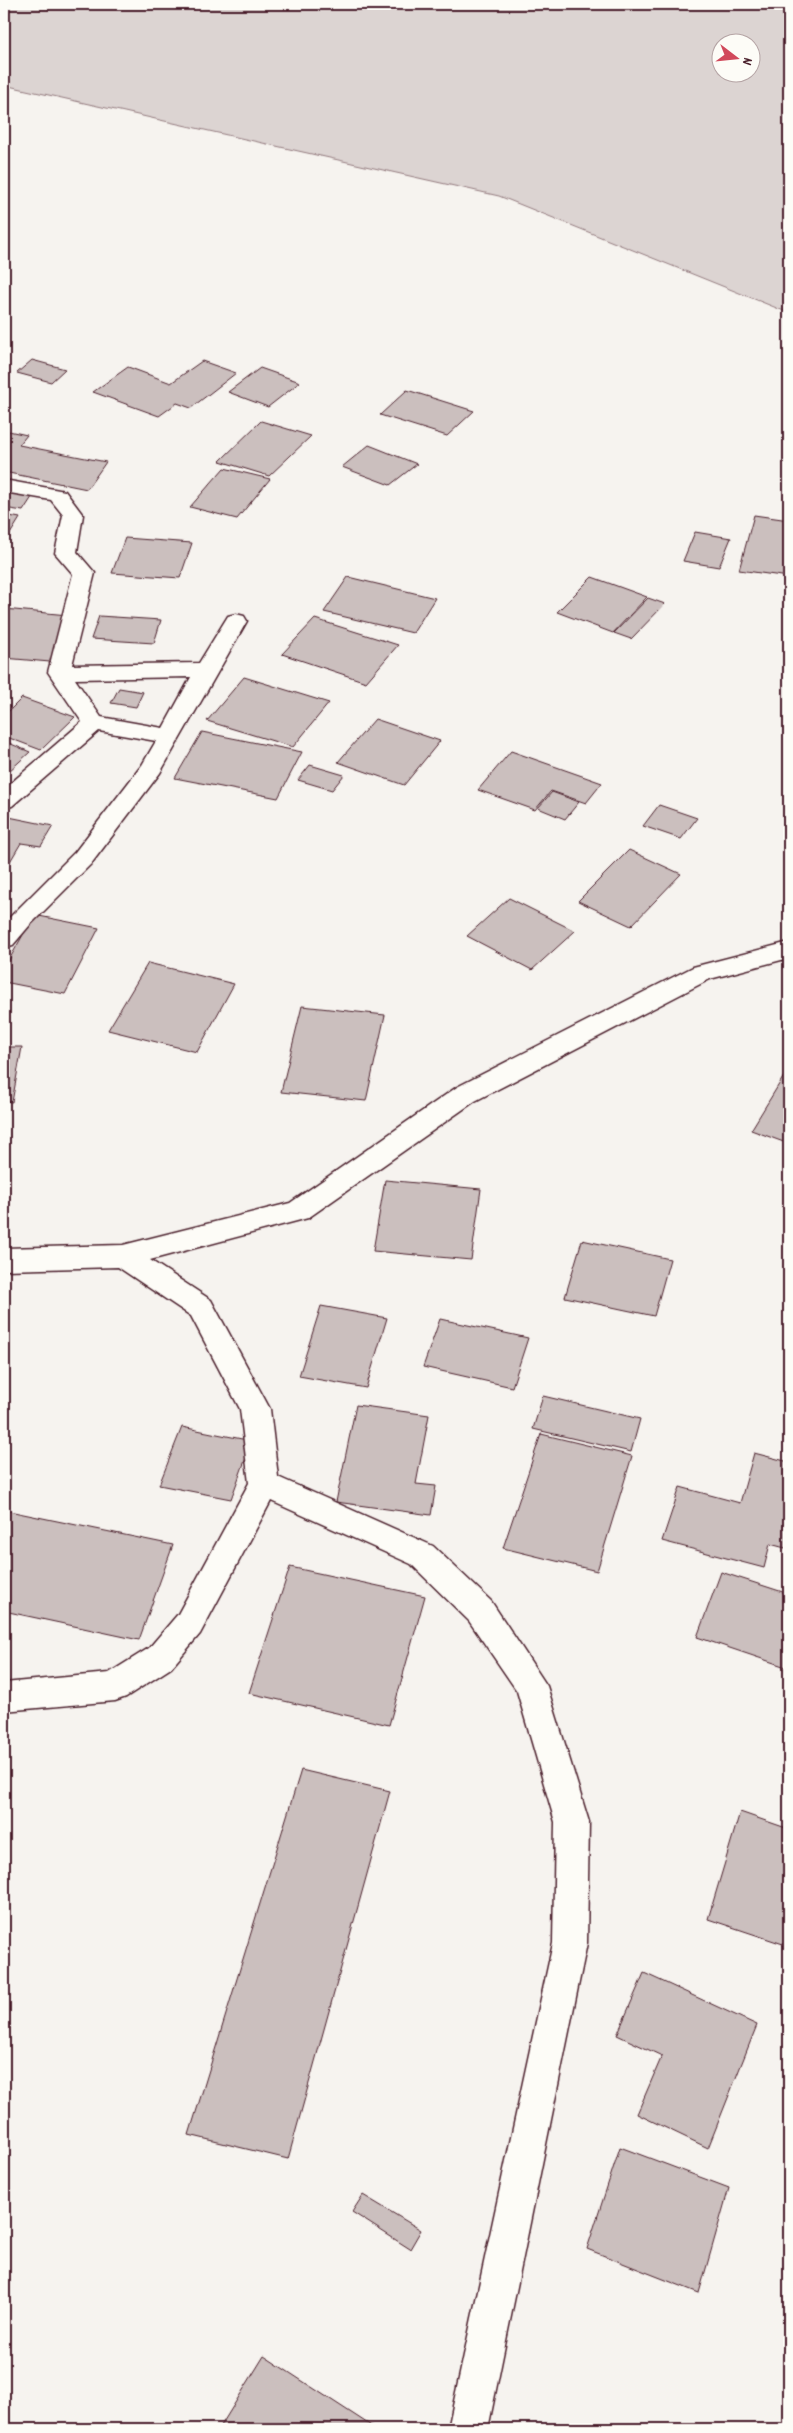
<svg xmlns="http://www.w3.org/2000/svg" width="793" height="2433" viewBox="0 0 793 2433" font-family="Dekko,sans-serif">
<rect width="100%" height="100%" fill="#f6f3ef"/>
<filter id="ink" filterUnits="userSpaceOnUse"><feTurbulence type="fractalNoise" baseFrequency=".02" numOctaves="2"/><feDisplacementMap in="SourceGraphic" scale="10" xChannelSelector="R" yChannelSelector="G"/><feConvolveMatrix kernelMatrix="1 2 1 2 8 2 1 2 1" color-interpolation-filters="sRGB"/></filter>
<g filter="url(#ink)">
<path fill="#dcd4d2" stroke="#937a7e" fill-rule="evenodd" d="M4,4H789V313L499,196L4,85ZM720,42H750V72H720Z"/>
<g fill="#cbbfbe" stroke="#4a1f2b">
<path d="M32,360L65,369L51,382L17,373Z"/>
<path d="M202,361L236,373L191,408L177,403L159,416L93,392L128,367L171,383Z"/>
<path d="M260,368L300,382L268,407L228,392Z"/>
<path d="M407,390L474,411L447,436L380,415Z"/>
<path d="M261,421L311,436L269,476L220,461Z"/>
<path d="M4,430L27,435L19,445L106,462L87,489L4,472Z"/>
<path d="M369,445L417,464L390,485L342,467Z"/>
<path d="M224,468L270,479L237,519L190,507Z"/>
<path d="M4,489L34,494L23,511L4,508Z"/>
<path d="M4,515L20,518L7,539L4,538Z"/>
<path d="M754,515L789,520V577L739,570Z"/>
<path d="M695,532L731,538L719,567L683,561Z"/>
<path d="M125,538L192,543L180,578L112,573Z"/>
<path d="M348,577L435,598L413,633L324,612Z"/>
<path d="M592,577L647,597L613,633L557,612Z"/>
<path d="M648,598L665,604L631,639L614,633Z"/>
<path d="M4,609L68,615L50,662L4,658Z"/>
<path d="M99,616L161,620L154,643L91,639Z"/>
<path d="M315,619L398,645L366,682L282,654Z"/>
<path d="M244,677L329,703L293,747L207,721Z"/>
<path d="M119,688L143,692L136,707L111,703Z"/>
<path d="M22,698L75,717L41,750L4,736V716Z"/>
<path d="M375,719L440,741L404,785L338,762Z"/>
<path d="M202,732L302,752L278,798L175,778Z"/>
<path d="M4,741L30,752L8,772L4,770Z"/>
<path d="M511,751L602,783L586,803L551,791L535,810L478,790Z"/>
<path d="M310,765L344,775L332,790L298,780Z"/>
<path d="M552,792L579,802L565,819L538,808Z"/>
<path d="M659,805L697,818L681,839L643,826Z"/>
<path d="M4,816L53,826L41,846L21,843L5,870Z"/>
<path d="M629,850L681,874L631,926L578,901Z"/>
<path d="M509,898L575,931L532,970L467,936Z"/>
<path d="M34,915L99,928L65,994L4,982V969Z"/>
<path d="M148,963L234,984L197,1052L108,1030Z"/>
<path d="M302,1006L385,1015L366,1101L281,1092Z"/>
<path d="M4,1047H22L12,1102L4,1101Z"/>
<path d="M789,1068V1144L751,1130Z"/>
<path d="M385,1180L481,1189L471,1260L373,1251Z"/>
<path d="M582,1240L670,1259L654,1316L565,1297Z"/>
<path d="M321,1306L387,1318L366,1388L299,1376Z"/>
<path d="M440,1319L528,1338L512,1387L423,1367Z"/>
<path d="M543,1396L640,1419L631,1452L533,1429Z"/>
<path d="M356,1405L429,1415L416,1484L436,1486L431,1515L336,1502Z"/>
<path d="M182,1427L252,1441L231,1499L159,1485Z"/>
<path d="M541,1434L632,1456L597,1571L503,1548Z"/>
<path d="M754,1453L789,1462V1549L770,1544L764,1568L662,1541L680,1487L740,1503Z"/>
<path d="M4,1510L173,1545L139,1640L4,1611Z"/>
<path d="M290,1567L425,1596L389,1725L249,1693Z"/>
<path d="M721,1572L789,1594V1668L697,1637Z"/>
<path d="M301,1770L390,1791L288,2159L189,2135Z"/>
<path d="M740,1812L789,1829V1946L708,1919Z"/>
<path d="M644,1973L757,2025L708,2148L637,2114L662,2056L617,2035Z"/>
<path d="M620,2147L729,2188L699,2293L587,2249Z"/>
<path d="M363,2195L421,2230L410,2249L352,2212Z"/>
<path d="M264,2356L376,2429H219Z"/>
</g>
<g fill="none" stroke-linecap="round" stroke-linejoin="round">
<g stroke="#4a1f2b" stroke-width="3">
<g id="street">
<path d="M4,480L65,491L83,515L77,552L95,573L72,665L199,663L228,616L236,614L244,616L247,621L160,773L91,864L30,925L13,945L4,947V923L75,852L142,765L156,741L99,731L12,806L4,808V789L82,722L48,672L73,574L55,553L63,515L51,500L4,492ZM191,677L163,728L101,717L75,679Z"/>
<path d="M789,942V958L710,979L475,1101L308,1218L150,1260L211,1300L270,1409L278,1477L433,1546L491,1601L547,1686L589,1822L587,1943L488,2429H448L553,1943L555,1822L517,1691L469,1621L411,1564L271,1501L200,1634L171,1668L126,1697L115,1701L4,1711V1683L109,1673L149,1648L178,1614L249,1483L240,1409L191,1316L118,1267L4,1270V1248L123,1245L290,1203L457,1087L693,967Z"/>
</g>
</g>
<use href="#street" fill="#fdfcf7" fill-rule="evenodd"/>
</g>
</g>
<rect width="793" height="2433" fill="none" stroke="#fdfcf7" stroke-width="20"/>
<rect x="10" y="10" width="773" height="2413" fill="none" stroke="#4a1f2b" stroke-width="2" filter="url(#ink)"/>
<g transform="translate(736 58) rotate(106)"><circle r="24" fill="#fdfcf7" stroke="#b5a4a5"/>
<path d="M0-4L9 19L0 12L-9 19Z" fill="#d1495b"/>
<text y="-8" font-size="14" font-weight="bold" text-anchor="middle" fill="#4a1f2b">N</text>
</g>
</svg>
